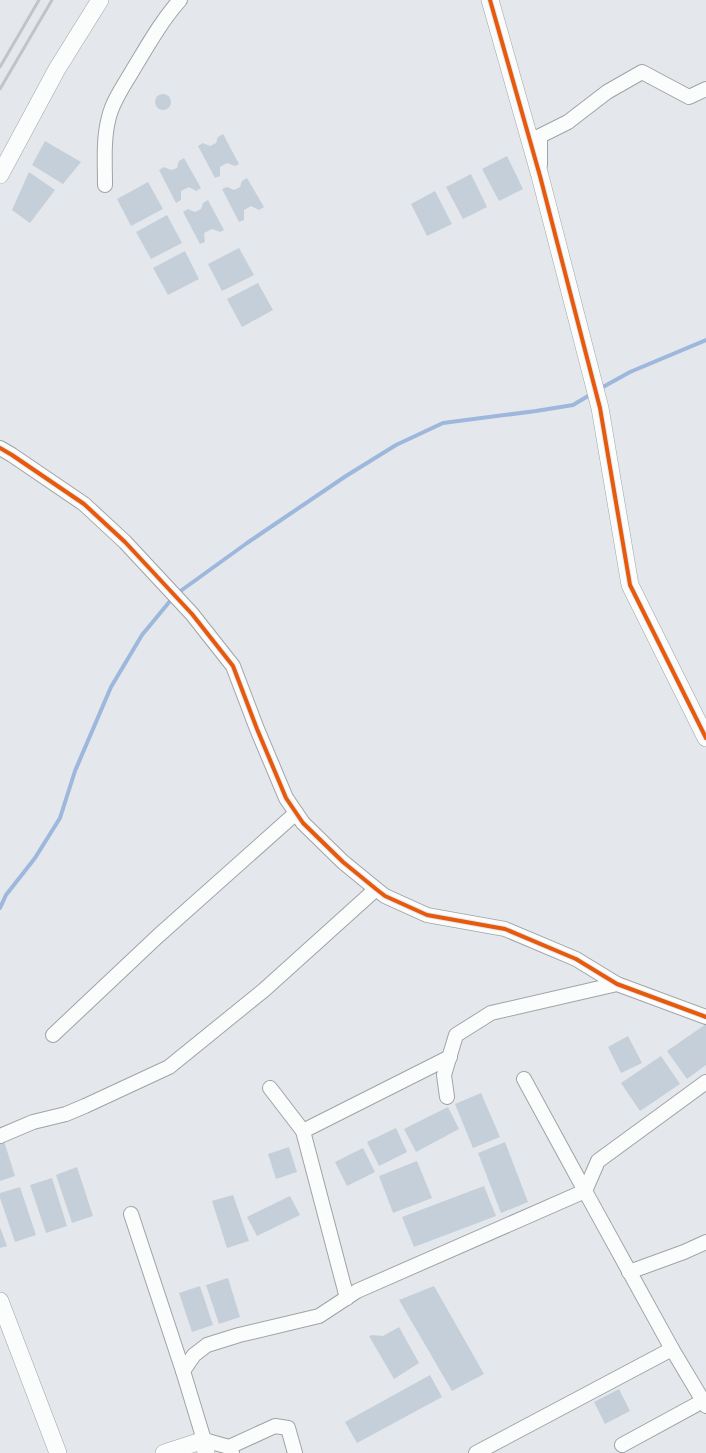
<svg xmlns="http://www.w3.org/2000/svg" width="706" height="1453" viewBox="0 0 706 1453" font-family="'Fira Sans Condensed',sans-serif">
<rect width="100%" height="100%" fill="#e4e8ec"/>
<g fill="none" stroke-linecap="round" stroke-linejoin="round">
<g stroke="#9eb7dc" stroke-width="4">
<path d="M603,387L630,372L706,340"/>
<path d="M0,908L6,895L35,858L60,818L75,771L111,687L142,635L175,595L247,543L346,476L396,445L443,423L536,411L573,405L588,396"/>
</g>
</g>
<g fill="#c5cfda">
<circle cx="163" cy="102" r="8"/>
<path d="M223,134L239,164L235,166L227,163L220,167V176L215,178L198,146L203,143L210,146L216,143L218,137Z"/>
<path d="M45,141L81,162L63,184L32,165Z"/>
<path d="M507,156L523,189L499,201L482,169Z"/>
<path d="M184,158L201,188L196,191L189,187L181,191V200L176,203L159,170L164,167L171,170L177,168L179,161Z"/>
<path d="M29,172L55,190L30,223L12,210Z"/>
<path d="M471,174L487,207L463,219L446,187Z"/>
<path d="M247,178L264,207L259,210L251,206L244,210V220L239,222L222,189L227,187L234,190L240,187L242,181Z"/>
<path d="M148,182L163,209L131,226L117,199Z"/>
<path d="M435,191L452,224L427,236L411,204Z"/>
<path d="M208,200L224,230L220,232L212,229L204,233L205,242L200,244L183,212L188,209L195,212L201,209L203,203Z"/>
<path d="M167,215L182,243L151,259L136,232Z"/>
<path d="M239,248L254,275L222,291L208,264Z"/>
<path d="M185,251L199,279L168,295L153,268Z"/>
<path d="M258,283L273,310L242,327L227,299Z"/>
<path d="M706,1024V1065L687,1079L667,1051Z"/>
<path d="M628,1036L642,1063L621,1073L608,1047Z"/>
<path d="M661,1056L680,1084L640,1111L621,1083Z"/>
<path d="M481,1093L500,1137L473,1148L455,1104Z"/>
<path d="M448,1107L459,1129L416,1152L404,1129Z"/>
<path d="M396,1128L407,1152L379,1166L367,1142Z"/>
<path d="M4,1141L15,1176L0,1181V1142Z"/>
<path d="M505,1142L528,1202L501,1213L478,1153Z"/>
<path d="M289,1147L297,1172L276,1179L268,1154Z"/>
<path d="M363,1148L375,1172L347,1186L335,1162Z"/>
<path d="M417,1161L432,1198L393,1213L379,1176Z"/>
<path d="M77,1167L93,1216L72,1223L56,1175Z"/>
<path d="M52,1178L67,1226L46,1233L30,1185Z"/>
<path d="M484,1186L496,1216L414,1247L402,1217Z"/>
<path d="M20,1187L36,1235L15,1242L0,1198V1193Z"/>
<path d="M233,1195L249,1241L227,1248L212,1201Z"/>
<path d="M290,1196L300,1215L257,1236L247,1217Z"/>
<path d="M0,1227L7,1246L0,1248Z"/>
<path d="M228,1278L240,1317L219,1324L206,1285Z"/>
<path d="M200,1286L213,1325L192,1332L179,1293Z"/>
<path d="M434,1286L484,1374L452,1391L399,1300Z"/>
<path d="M399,1327L419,1363L394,1379L369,1336L372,1335L383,1336Z"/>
<path d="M430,1375L442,1397L357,1443L345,1422Z"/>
<path d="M619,1389L630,1411L605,1424L594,1402Z"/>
</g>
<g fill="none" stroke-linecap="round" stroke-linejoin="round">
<g stroke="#a0a3a6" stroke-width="16">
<g id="minor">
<path d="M540,165V136L568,122L607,92L642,72L689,97L706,89"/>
<path d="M105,185C105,162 103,139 109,117C113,100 125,84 134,68C148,45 162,20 180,0"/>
<path d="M0,448L12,455L84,504L125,542L192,614L233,666L257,729L286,798L303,823L343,862L376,889L385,896L427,915L505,929L576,959L617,984L706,1017"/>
<path d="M53,1035L158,936L296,813"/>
<path d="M706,1082L598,1161L585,1191L672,1349L706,1406"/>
<path d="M270,1088L303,1131"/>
<path d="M447,1097L444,1075L456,1035L491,1013L617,984"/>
<path d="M0,1136L33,1122L66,1114L85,1106L169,1067L264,990L376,889"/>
<path d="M131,1214L183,1371"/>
<path d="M629,1272L684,1252L706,1242"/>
<path d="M347,1298L303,1131L450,1057"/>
<path d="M622,1445L703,1401"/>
<path d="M229,1447L275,1426L288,1428L295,1453"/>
<path d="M232,1453L229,1447L204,1440L183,1371L194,1355L207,1345L239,1335L319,1316L357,1291L585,1191L524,1079"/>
<path d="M476,1453L672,1349"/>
</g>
</g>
<g stroke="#a0a3a6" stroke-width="18">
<g id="tertiary">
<path d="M490,0L540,176L600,408L630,585L706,738"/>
<path d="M0,175L57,69L100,0"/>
<path d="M0,1301L58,1453"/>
<path d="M164,1453L204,1440L206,1453"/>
</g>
</g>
<use href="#minor" stroke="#fbfcfc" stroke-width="14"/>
<use href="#tertiary" stroke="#fbfcfc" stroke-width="17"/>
<g stroke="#c2c3c4" stroke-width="3">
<path d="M0,67L39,0"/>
<path d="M0,89L52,0"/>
</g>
<g stroke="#e1e8ef" stroke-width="6">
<g id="cycleway">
<path d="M490,0L540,176L600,408L630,585L706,738"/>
<path d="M0,448L12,455L84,504L125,542L192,614L233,666L257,729L286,798L303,823L343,862L376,889L385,896L427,915L505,929L576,959L617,984L706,1017"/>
</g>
</g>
<use href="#cycleway" stroke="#e8590c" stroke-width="4"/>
</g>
</svg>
